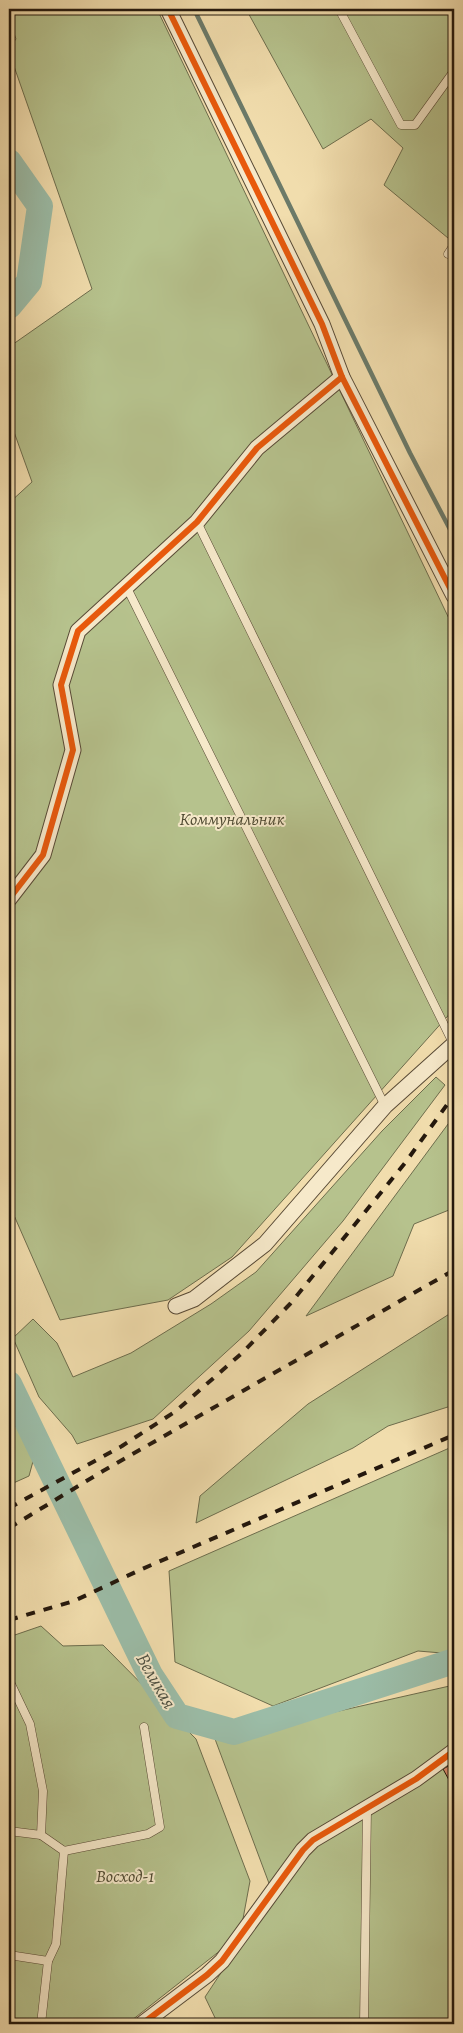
<svg xmlns="http://www.w3.org/2000/svg" width="463" height="2033" viewBox="0 0 463 2033" font-family="Alegreya,serif">
<rect width="100%" height="100%" fill="#f1ddad"/>
<filter id="stains"><feTurbulence type="fractalNoise" baseFrequency=".004" numOctaves="4"/><feColorMatrix values="0 0 0 0 .2 0 0 0 0 .09 0 0 0 0 .02 0 0 0 .5 -.17"/></filter>
<radialGradient id="worn" r=".72"><stop offset=".6" stop-color="#630" stop-opacity="0"/><stop offset="1" stop-color="#630" stop-opacity=".3"/></radialGradient>
<g fill="#b6c28d" stroke="#6d6d4d">
<path d="M9,9H157L454,629V1009L232,1257L168,1300L60,1320L9,1204V503L32,482L9,418V347L92,289L9,52V48L16,39L9,19Z"/>
<path d="M246,9H454V243L384,185L403,148L371,119L323,149Z"/>
<path d="M436,1077L445,1085L343,1221L249,1331L153,1419L77,1444L72,1435L39,1397L13,1338L33,1319L57,1343L73,1377L131,1353L211,1304L256,1272L382,1131Z"/>
<path d="M454,1116V1208L414,1224L393,1276L306,1316Z"/>
<path d="M454,1311V1405L388,1426L353,1448L196,1523L200,1496L308,1404Z"/>
<path d="M9,1416L35,1454L29,1476L9,1485Z"/>
<path d="M454,1446V1654L418,1651L273,1706L175,1662L169,1571Z"/>
<path d="M41,1626L63,1646L103,1645L196,1739L250,1881L240,1935L127,2024H9V1637Z"/>
<path d="M454,1685V2024H218L205,1997L273,1894L215,1739Z"/>
</g>
<g fill="none" stroke-linecap="round" stroke-linejoin="round">
<path stroke="#6b7a69" stroke-width="4.5" d="M194,9L410,453L454,537"/>
<g stroke="#9bbca7" stroke-width="26">
<path d="M9,162L40,206L29,282L9,306"/>
<path d="M9,1384L150,1675L177,1716L234,1732L451,1662L454,1664"/>
</g>
</g>
<path fill="#d78c6c" stroke="#24180d" d="M454,1763V1777L449,1780L443,1769Z"/>
<g fill="none" stroke-linecap="round" stroke-linejoin="round">
<g stroke="#574935" stroke-width="9">
<g id="lane">
<path d="M339,9L401,125H415L454,71"/>
<path d="M448,254L454,245"/>
<path d="M197,522L454,1045"/>
<path d="M127,588L385,1106"/>
<path d="M9,1680L30,1724L43,1791L41,1835L64,1851L56,1944L48,1961L41,2024"/>
<path d="M9,1831L41,1835"/>
<path d="M64,1851L148,1834L160,1827L144,1727"/>
<path d="M9,1955L48,1961"/>
<path d="M364,2024L367,1808"/>
</g>
</g>
<g stroke="#574935" stroke-width="17">
<g id="street">
<path d="M168,9L322,324L342,377L454,596"/>
<path d="M9,899L43,855L73,750L61,685L78,631L197,522L257,448L342,377"/>
<path d="M176,1306L194,1299L265,1244L385,1106L454,1044"/>
<path d="M142,2024L207,1975L222,1961L303,1850L313,1840L416,1779L454,1751"/>
</g>
</g>
<use href="#lane" stroke="#f6e9ca" stroke-width="8"/>
<use href="#street" stroke="#f6e9ca" stroke-width="15"/>
<g stroke="#24180d" stroke-width="4" stroke-dasharray="9 9" stroke-linecap="butt">
<path d="M9,1508L122,1446L176,1411L242,1353L290,1304L405,1163L454,1095"/>
<path d="M9,1528L103,1471L454,1270"/>
<path d="M9,1620L74,1601L142,1569L454,1435"/>
</g>
<g stroke="#f6e9ca" stroke-width="9">
<g id="cycleway">
<path d="M168,9L322,324L342,377L454,596"/>
<path d="M9,899L43,855L73,750L61,685L78,631L197,522L257,448L342,377"/>
<path d="M142,2024L207,1975L222,1961L303,1850L313,1840L416,1779L454,1751"/>
</g>
</g>
<use href="#cycleway" stroke="#e8590c" stroke-width="6"/>
</g>
<g text-anchor="middle" dominant-baseline="central" stroke-width="4" stroke-linejoin="round" paint-order="stroke">
<g font-size="18" font-style="italic" fill="#504b33" stroke="#f6e9ca">
<text x="232" y="819">Коммунальник</text>
<text x="125" y="1876">Восход-1</text>
</g>
<g font-size="19" font-style="italic" fill="#4e5143" stroke="#f6e9ca">
<text transform="translate(156 1681) rotate(60)">Великая</text>
</g>
</g>
<rect width="463" height="2033" fill="none" stroke="#f1ddad" stroke-width="30"/>
<rect x="10" y="10" width="443" height="2013" fill="none" stroke="#24180d" stroke-width="2.5"/>
<rect x="15" y="15" width="433" height="2003" fill="none" stroke="#24180d"/>
<rect width="100%" height="100%" filter="url(#stains)"/>
<rect width="100%" height="100%" fill="url(#worn)"/>
</svg>
